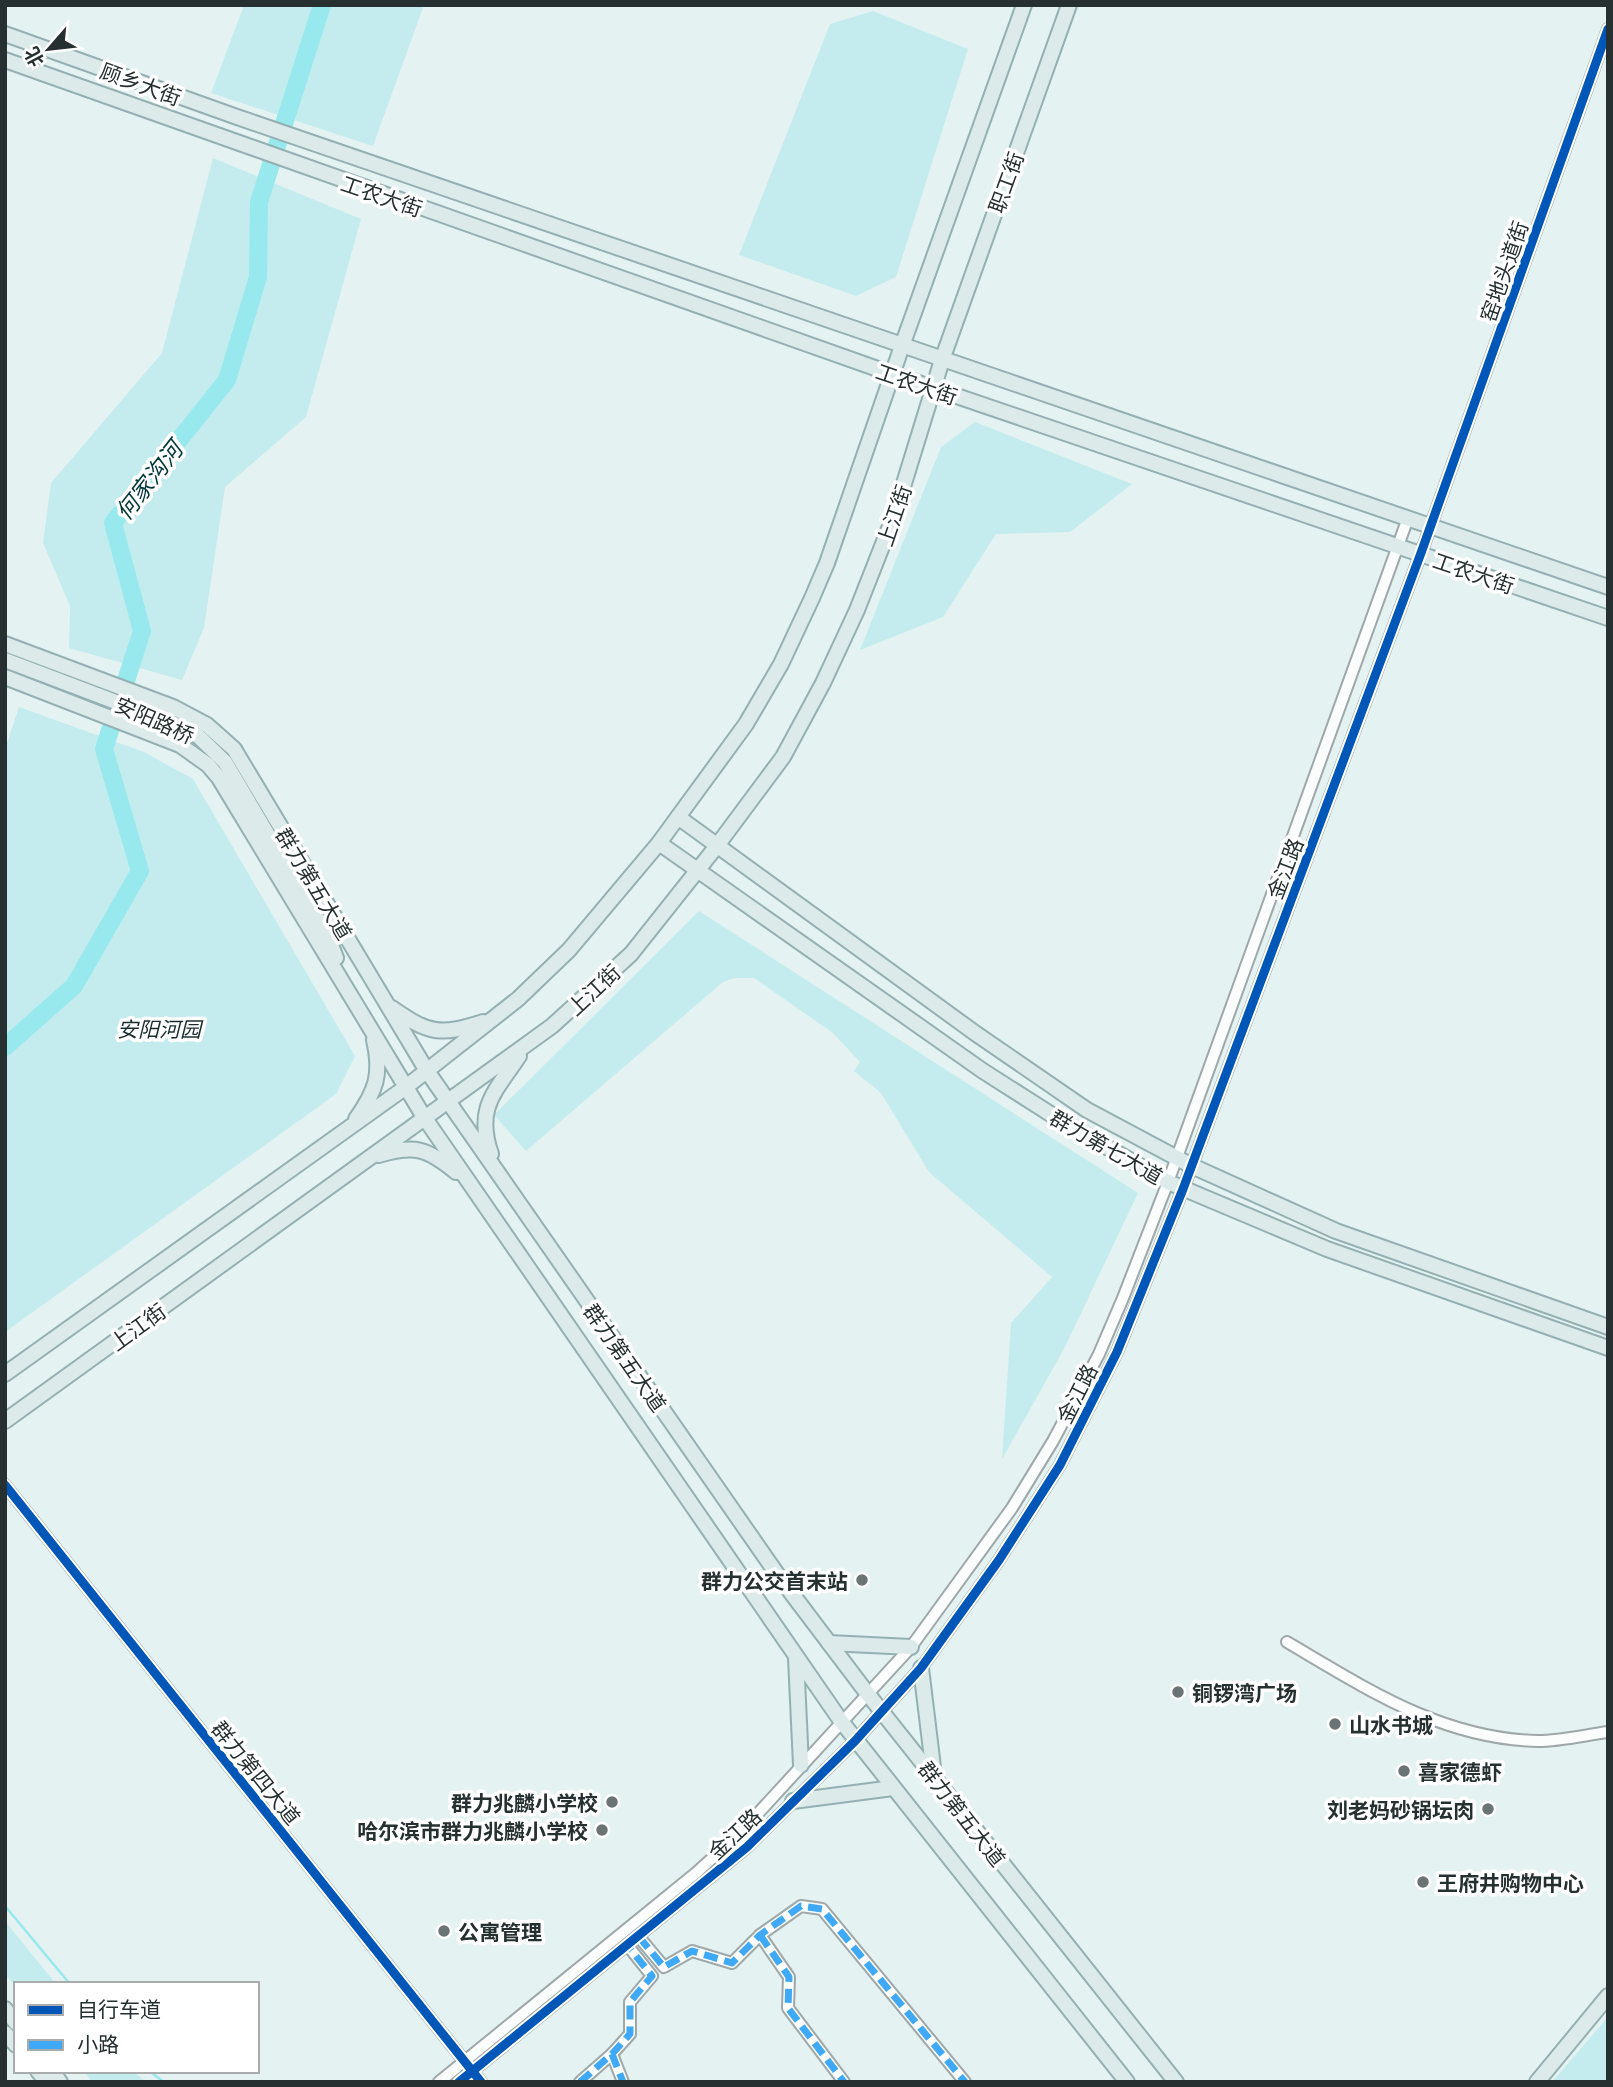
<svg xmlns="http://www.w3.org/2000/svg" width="1613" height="2087" viewBox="0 0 1613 2087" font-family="'Playfair Display','Noto Sans SC',serif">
<rect width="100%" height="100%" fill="#e5f2f2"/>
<g fill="#c4ecee">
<path d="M244,5H424L373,146L211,93Z"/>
<path d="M873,11L968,49L896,277L856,296L739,255L830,24Z"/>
<path d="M213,158L361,219L306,417L225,487L204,628L182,680L69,648L70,606L43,543L51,483L162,353Z"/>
<path d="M975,422L1132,484L1070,532L996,534L943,617L860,650L941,447Z"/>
<path d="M19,707L144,752L193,779L355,1056L336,1094L5,1332V749Z"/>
<path d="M699,911L1138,1193L1064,1349L1002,1459L1011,1323L1052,1277L929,1172L881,1093L854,1071L860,1062L833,1033L754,978H735L723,982L526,1151L494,1115Z"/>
<path d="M5,1921L56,1984H16V1987L5,1974Z"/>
<path d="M1608,2017V2082H1552Z"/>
<path d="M84,2071H133L146,2082H92Z"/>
</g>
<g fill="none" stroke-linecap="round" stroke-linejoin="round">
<g stroke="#97e9ed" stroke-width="2.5">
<path d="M5,1906L70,1984"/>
<path d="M149,2071L164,2082"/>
</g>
<path stroke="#97e9ed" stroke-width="18" d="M5,1047L74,986L140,871L104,749L142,631L113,523L227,380L258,277L259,202L322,5"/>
<g stroke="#9fa8a9" stroke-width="14">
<g id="minor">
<path d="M5,1485L481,2082"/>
<path d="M1287,1642C1367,1689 1442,1739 1538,1741C1561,1741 1585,1735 1608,1732"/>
<path d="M760,1935L789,1977L788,2008L844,2082"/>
<path d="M639,1937L664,1967L692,1951L732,1963L760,1935L801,1906L822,1909L965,2082"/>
<path d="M612,2054L623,2082"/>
<path d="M439,2082L696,1873L739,1834L911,1647L1012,1508L1053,1441L1099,1354L1123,1298L1168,1182L1408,518"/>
<path d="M459,2082L747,1847L855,1741L921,1668L999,1560L1060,1465L1117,1352L1183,1189L1421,553L1608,29"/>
<path d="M580,2082L612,2054L630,2034V2002L652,1976L628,1946"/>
</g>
</g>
<g stroke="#95b0b1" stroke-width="18">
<g id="major">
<path d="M5,34L237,117L1608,587"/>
<path d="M5,60L892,374L1608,618"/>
<path d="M5,644L173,707L207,725L234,749L427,1071L777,1574L867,1693L1176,2082"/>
<path d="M5,660L174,724L197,735L225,762L328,937L336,958"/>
<path d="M5,677L180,745L208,765L219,778L424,1117L841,1721L1127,2082"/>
<path d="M678,817L975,1033L1087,1110L1192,1166L1336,1231L1608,1327"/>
<path d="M659,843L983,1071L1063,1122L1168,1182L1327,1249L1608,1348"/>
<path d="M392,1008C429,1034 440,1036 483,1022"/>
<path d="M356,1119C376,1091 382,1074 374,1040"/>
<path d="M491,1154C475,1108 495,1092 519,1056"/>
<path d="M379,1155C415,1144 428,1149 456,1172"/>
<path d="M5,1374L406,1087L518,999L569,950L659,843L746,724L781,664L812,598L827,563L902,346L1024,5"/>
<path d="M5,1421L552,1026L631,954L716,847L783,757L823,683L857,610L894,516L942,360L1069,5"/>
<path d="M829,1643L911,1647"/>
<path d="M796,1658L801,1765"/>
<path d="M921,1668L934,1775"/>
<path d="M793,1801L893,1788"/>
<path d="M5,2009L16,2023"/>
<path d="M5,2033L16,2045"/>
<path d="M38,2071L47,2082"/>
<path d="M52,2071L60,2082"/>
<path d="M1537,2082L1608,1996"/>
</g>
</g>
<use href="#minor" stroke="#fbfdfd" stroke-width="10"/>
<use href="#major" stroke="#dceaea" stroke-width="14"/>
<g stroke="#3fa9f5" stroke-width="7" stroke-dasharray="14 7" stroke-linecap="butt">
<path d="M760,1935L789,1977L788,2008L844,2082"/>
<path d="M639,1937L664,1967L692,1951L732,1963L760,1935L801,1906L822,1909L965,2082"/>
<path d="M612,2054L623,2082"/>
<path d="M580,2082L612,2054L630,2034V2002L652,1976L628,1946"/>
</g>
<g stroke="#fff" stroke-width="13">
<g id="cycleway">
<path d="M5,1485L481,2082"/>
<path d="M459,2082L747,1847L855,1741L921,1668L999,1560L1060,1465L1117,1352L1183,1189L1421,553L1608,29"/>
</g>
</g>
<use href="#cycleway" stroke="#0057b8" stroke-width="9"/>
</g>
<g fill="#6a7475" stroke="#fff" stroke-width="2.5">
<circle cx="862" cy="1580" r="7"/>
<circle cx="1178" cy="1692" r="7"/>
<circle cx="1335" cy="1724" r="7"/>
<circle cx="1404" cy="1771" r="7"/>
<circle cx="612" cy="1802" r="7"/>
<circle cx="1488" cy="1809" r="7"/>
<circle cx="602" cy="1830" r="7"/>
<circle cx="1423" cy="1882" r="7"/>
<circle cx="444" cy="1931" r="7"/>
</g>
<g text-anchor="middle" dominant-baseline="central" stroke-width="7" stroke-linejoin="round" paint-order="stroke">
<g font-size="21" fill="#273031" stroke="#fff">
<text transform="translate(141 83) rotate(20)">顾乡大街</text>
<text transform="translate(1005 182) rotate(-70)">职工街</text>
<text transform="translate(382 195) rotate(19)">工农大街</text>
<text transform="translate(1503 271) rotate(-71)">窑地头道街</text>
<text transform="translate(917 383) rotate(19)">工农大街</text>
<text transform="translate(893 515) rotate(-71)">上江街</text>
<text transform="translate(1474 572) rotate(19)">工农大街</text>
<text transform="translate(155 719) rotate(24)">安阳路桥</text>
<text transform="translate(1284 868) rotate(-69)">金江路</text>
<text transform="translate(315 883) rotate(59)">群力第五大道</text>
<text transform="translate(593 989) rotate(-43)">上江街</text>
<text transform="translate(1107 1146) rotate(30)">群力第七大道</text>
<text transform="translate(137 1326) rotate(-36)">上江街</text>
<text transform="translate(626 1357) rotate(55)">群力第五大道</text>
<text transform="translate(1076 1393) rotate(-63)">金江路</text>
<text transform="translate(257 1772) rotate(51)">群力第四大道</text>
<text transform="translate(963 1813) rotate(52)">群力第五大道</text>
<text transform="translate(734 1833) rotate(-43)">金江路</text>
</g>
<g font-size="21" font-style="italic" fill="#192d2e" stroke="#fff">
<text x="159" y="1028">安阳河园</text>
</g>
<g font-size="21" font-weight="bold" fill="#273031" stroke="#fff" text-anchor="start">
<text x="848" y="1580" text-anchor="end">群力公交首末站</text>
<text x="1192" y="1692">铜锣湾广场</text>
<text x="1349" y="1724">山水书城</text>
<text x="1418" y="1771">喜家德虾</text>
<text x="598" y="1802" text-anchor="end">群力兆麟小学校</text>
<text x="1474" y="1809" text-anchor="end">刘老妈砂锅坛肉</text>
<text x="588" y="1830" text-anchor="end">哈尔滨市群力兆麟小学校</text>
<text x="1437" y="1882">王府井购物中心</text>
<text x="458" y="1931">公寓管理</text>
</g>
<g font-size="23" font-style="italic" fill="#003739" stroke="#fff">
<text transform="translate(148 480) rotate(-52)">何家沟河</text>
</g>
</g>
<rect width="1613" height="2087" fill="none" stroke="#273031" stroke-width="14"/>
<rect x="14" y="1982" width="245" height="91" fill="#ffffff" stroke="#a9acad" stroke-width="2"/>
<rect x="28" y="2005" width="35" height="10" fill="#0057b8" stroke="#a9acad" stroke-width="2"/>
<text x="77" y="2017" font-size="21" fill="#273031">自行车道</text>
<rect x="28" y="2040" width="35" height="10" fill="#3fa9f5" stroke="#a9acad" stroke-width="2"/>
<text x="77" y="2052" font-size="21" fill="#273031">小路</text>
<g transform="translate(49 49) rotate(242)" stroke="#ffffff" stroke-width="5" paint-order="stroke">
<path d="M0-5L12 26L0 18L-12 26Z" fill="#273031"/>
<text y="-10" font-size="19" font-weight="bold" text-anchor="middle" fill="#273031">北</text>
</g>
</svg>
